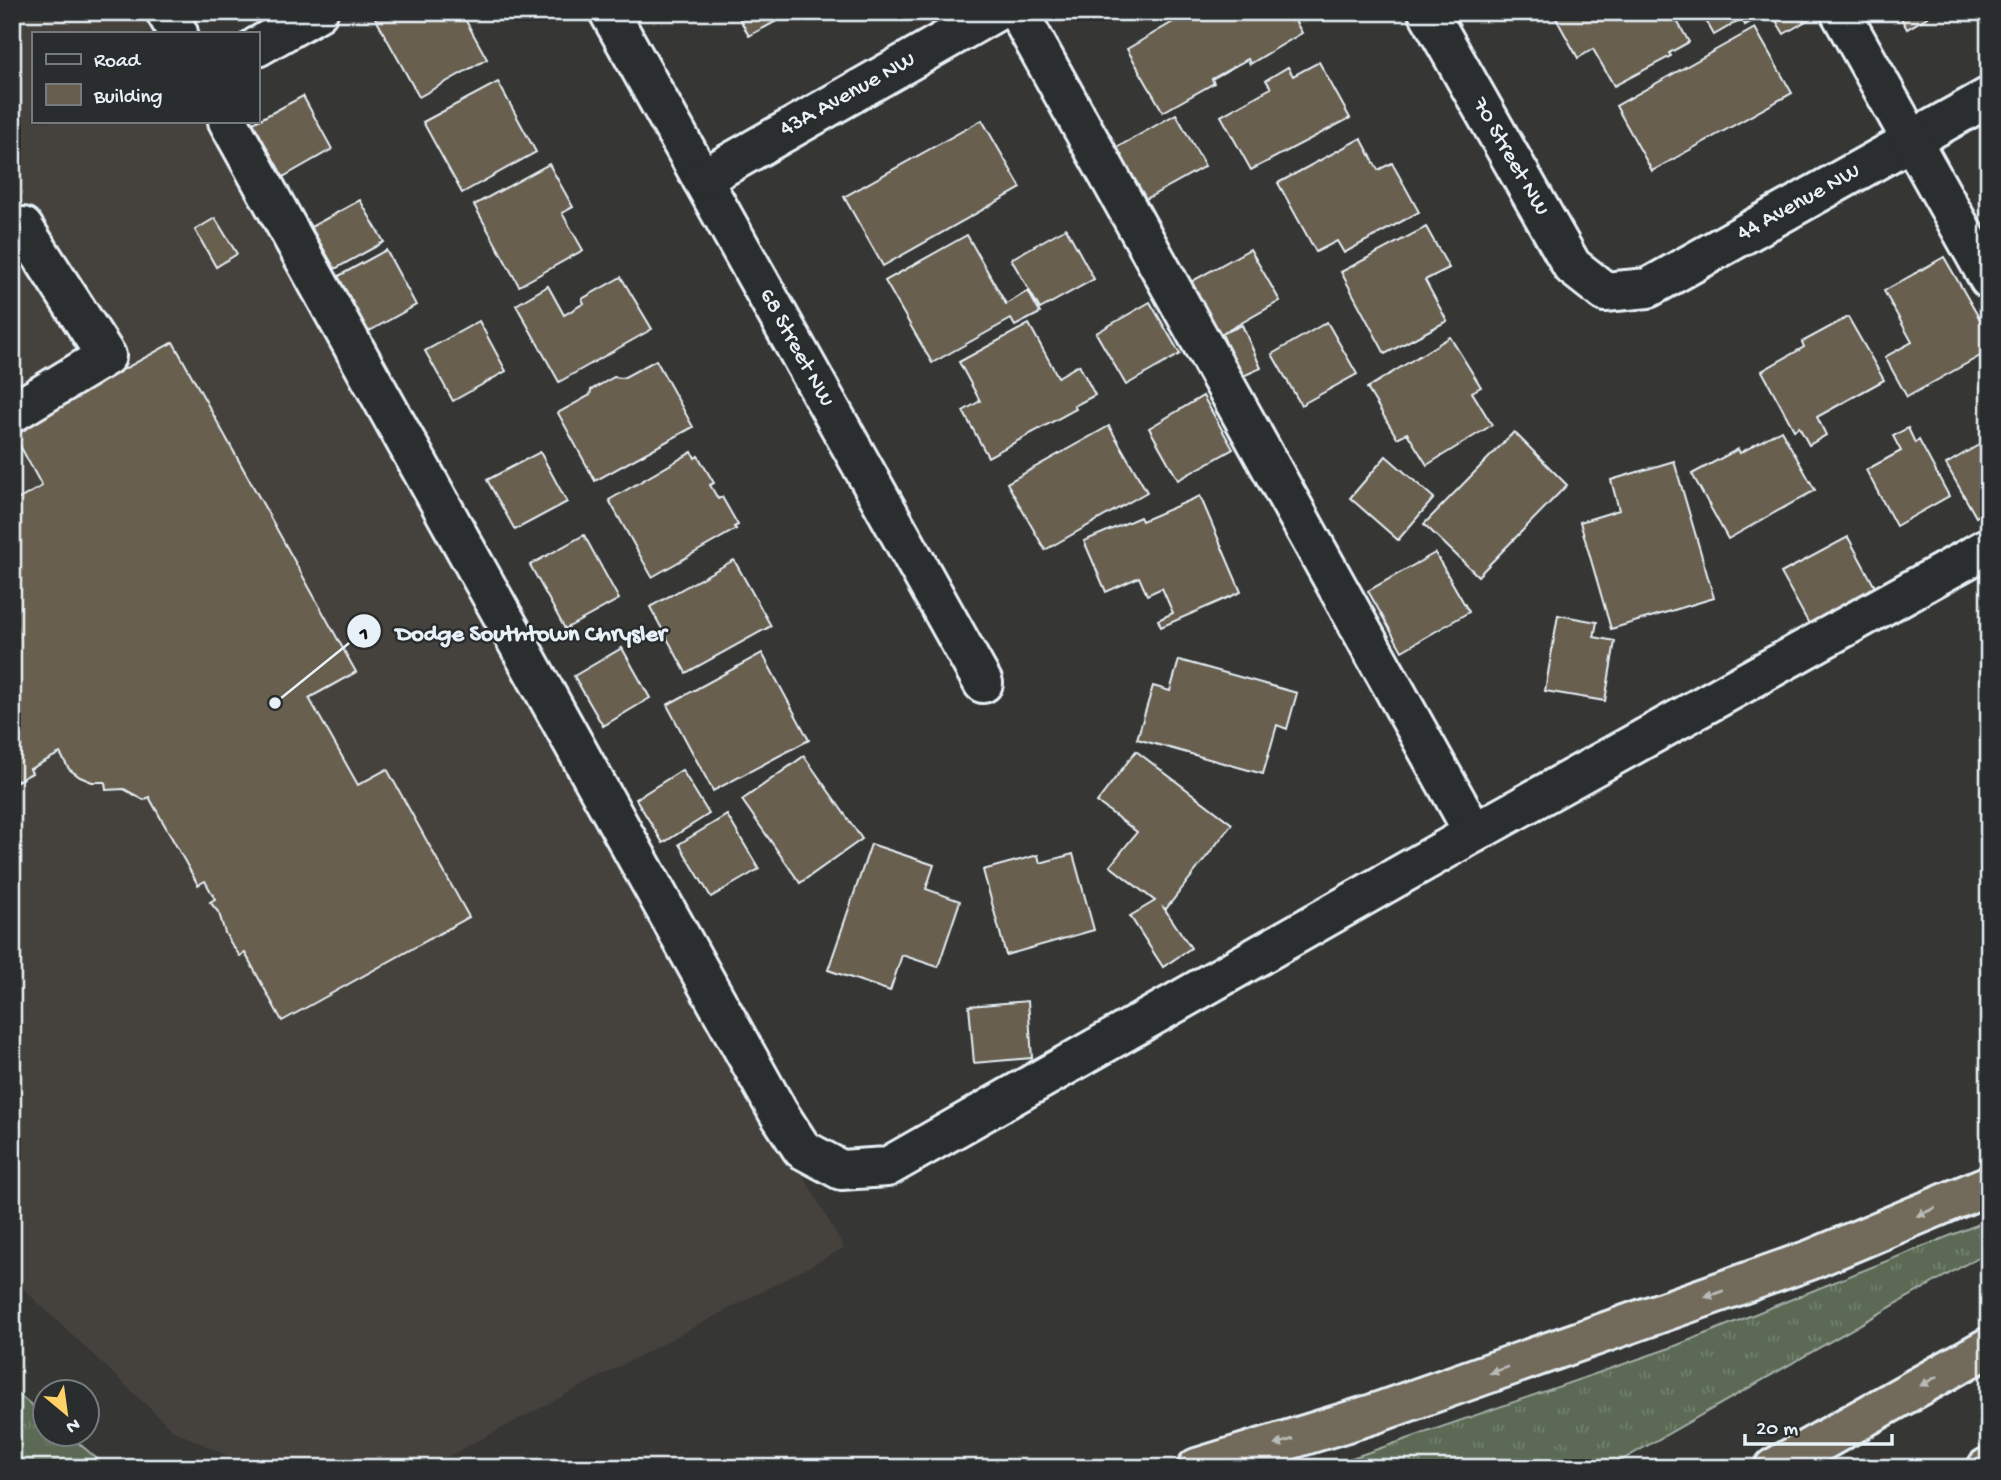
<svg xmlns="http://www.w3.org/2000/svg" width="2001" height="1480" viewBox="0 0 2001 1480" font-family="'Gochi Hand',sans-serif">
<defs>
<pattern id="grass-tufts" width="24" height="20" patternUnits="userSpaceOnUse" patternTransform="scale(1.75)"><rect width="24" height="20" fill="#5b6b54"/><path d="M3 7l-1-3M5 7V3M7 7l1-3M15 17l-1-3M17 17v-4M19 17l1-3" fill="none" stroke="#73816d"/></pattern>
</defs>
<rect width="100%" height="100%" fill="#363735"/>
<filter id="ink" filterUnits="userSpaceOnUse"><feTurbulence type="fractalNoise" baseFrequency=".0143" numOctaves="2"/><feDisplacementMap in="SourceGraphic" scale="14" xChannelSelector="R" yChannelSelector="G"/><feConvolveMatrix kernelMatrix="1 2 1 2 8 2 1 2 1" color-interpolation-filters="sRGB"/></filter>
<g filter="url(#ink)">
<path fill="#45433d" d="M12,12H149L161,33H33V121H210L844,1248L426,1468H255L174,1431L12,1278Z"/>
<g fill="url(#grass-tufts)" stroke="#a2aea6" stroke-width="2">
<path d="M1989,1220V1251L1608,1468H1323L1670,1348Z"/>
<path d="M12,1389L45,1416L46,1434L69,1435L108,1468H12Z"/>
</g>
<g fill="#685e50" stroke="#e8f1f8" stroke-width="2">
<path d="M372,12H461L487,59L419,97Z"/>
<path d="M736,12H793L749,36Z"/>
<path d="M1190,12H1290L1302,33L1250,64L1248,59L1212,79L1214,83L1163,112L1127,49Z"/>
<path d="M1555,12H1646L1650,19L1661,12H1672L1689,42L1669,53L1671,56L1614,86L1593,49L1578,58L1553,13Z"/>
<path d="M1701,12H1759L1761,16L1745,25L1742,19L1714,35Z"/>
<path d="M1776,12H1810L1813,17L1784,34L1772,14Z"/>
<path d="M1898,12H1936L1907,29Z"/>
<path d="M1755,28L1792,93L1652,171L1616,106Z"/>
<path d="M1319,62L1350,118L1251,170L1221,116L1271,88L1266,80L1288,67L1293,76Z"/>
<path d="M498,82L536,152L462,193L423,122Z"/>
<path d="M303,96L332,149L283,177L253,123Z"/>
<path d="M1176,114L1205,166L1146,199L1116,148Z"/>
<path d="M982,120L1021,188L883,266L844,197Z"/>
<path d="M1361,138L1378,170L1392,163L1419,212L1344,253L1337,241L1316,252L1278,183Z"/>
<path d="M549,164L573,207L562,213L583,250L519,286L474,205Z"/>
<path d="M360,200L384,242L335,269L311,227Z"/>
<path d="M215,218L237,254L216,267L195,230Z"/>
<path d="M1426,227L1449,268L1425,280L1447,321L1385,354L1341,272Z"/>
<path d="M1066,228L1094,279L1040,309L1011,259Z"/>
<path d="M967,235L1006,304L1028,291L1040,313L1015,326L1011,319L932,363L885,281Z"/>
<path d="M1250,249L1280,301L1220,335L1191,282Z"/>
<path d="M386,250L416,305L366,333L335,278Z"/>
<path d="M1944,257L1989,335V351L1907,397L1885,357L1912,342L1884,291Z"/>
<path d="M621,277L652,329L559,382L516,305L548,286L564,315L584,303L582,299Z"/>
<path d="M1150,302L1180,354L1126,385L1096,333Z"/>
<path d="M1848,317L1884,380L1817,417L1826,435L1809,445L1799,427L1794,430L1762,371L1804,347L1802,342Z"/>
<path d="M479,321L506,371L453,401L425,351Z"/>
<path d="M1327,322L1357,374L1301,405L1272,354Z"/>
<path d="M1029,324L1058,377L1079,365L1095,395L1074,406L1076,409L988,457L963,411L980,401L959,362Z"/>
<path d="M1242,325L1261,368L1241,377L1222,334Z"/>
<path d="M1450,337L1481,387L1472,392L1492,425L1427,465L1407,433L1397,438L1367,388Z"/>
<path d="M173,342L356,672L309,698L358,785L387,769L469,917L282,1021L245,953L240,956L232,945L225,933L219,913L210,902L215,899L205,881L198,885L149,797L144,800L124,789L106,790L105,782H92L80,777L69,769L60,753L30,769L32,773L12,784V503L42,486L12,431Z"/>
<path d="M656,360L693,427L595,481L558,413L590,395L591,390L614,377L623,378Z"/>
<path d="M1203,396L1233,449L1178,480L1149,428Z"/>
<path d="M1109,426L1147,492L1045,550L1007,483Z"/>
<path d="M1908,428L1915,443L1919,440L1949,496L1896,526L1866,470L1901,451L1893,436Z"/>
<path d="M1781,430L1815,490L1728,539L1692,474L1738,449L1740,453Z"/>
<path d="M1514,432L1567,485L1478,576L1424,524Z"/>
<path d="M1989,439V509L1976,517L1946,464Z"/>
<path d="M540,452L567,502L515,530L487,480Z"/>
<path d="M692,452L695,458L698,456L714,483L710,485L718,499L722,497L738,525L734,527L736,529L652,577L609,500Z"/>
<path d="M1386,456L1434,498L1398,540L1350,498Z"/>
<path d="M1674,461L1714,598L1611,629L1580,522L1619,510L1611,480Z"/>
<path d="M1200,496L1241,592L1161,627L1158,620L1173,613L1162,588L1147,595L1139,577L1106,592L1084,541L1140,517L1142,521Z"/>
<path d="M584,535L619,599L565,629L530,565Z"/>
<path d="M1848,537L1875,587L1809,624L1781,573Z"/>
<path d="M1435,553L1469,612L1402,651L1368,591Z"/>
<path d="M734,560L771,626L686,673L650,607Z"/>
<path d="M1558,615L1597,622L1594,637L1615,641L1605,701L1545,691Z"/>
<path d="M622,648L650,698L603,726L574,676Z"/>
<path d="M762,653L809,740L713,791L667,705Z"/>
<path d="M1179,660L1297,693L1287,729L1277,725L1263,774L1137,739L1153,686L1170,691Z"/>
<path d="M1136,751L1232,824L1166,909L1164,908L1191,948L1163,967L1130,916L1155,901L1110,866L1137,832L1097,802Z"/>
<path d="M804,756L862,839L800,883L742,800Z"/>
<path d="M682,770L709,814L663,843L636,799Z"/>
<path d="M727,815L759,869L711,897L679,844Z"/>
<path d="M871,844L934,865L926,889L960,901L938,967L902,955L890,991L828,970Z"/>
<path d="M1073,854L1094,930L1006,955L983,870L1038,855L1040,863Z"/>
<path d="M1028,1001L1032,1058L974,1063L969,1006Z"/>
</g>
<g fill="none" stroke-linecap="round" stroke-linejoin="round">
<g stroke="#e8f1f8" stroke-width="44">
<g id="minor">
<path d="M166,12L178,33"/>
<path d="M609,12L983,683"/>
<path d="M1018,12L1474,833"/>
<path d="M1428,12L1572,266L1605,292L1648,288L1989,97"/>
<path d="M1840,12L1989,279"/>
<path d="M257,47L318,12"/>
<path d="M228,121L778,1112L802,1149L841,1170L887,1167L1474,833L1989,547"/>
<path d="M702,179L995,12"/>
<path d="M12,234L23,227L106,356L12,413"/>
</g>
</g>
<g stroke="#e8f1f8" stroke-width="44">
<g id="highway">
<path d="M1197,1468L1373,1414L1810,1260L1989,1185"/>
<path d="M1774,1468L1989,1347"/>
<path d="M1987,1468L1989,1467"/>
</g>
</g>
<use href="#minor" stroke="#2a2d2e" stroke-width="38"/>
<use href="#highway" stroke="#726b5a" stroke-width="38"/>
</g>
<defs><path id="oneway-solid" d="M-6-.8H1V-3.2L6.5 0L1 3.2V.8H-6Z" transform="scale(1.75)"/></defs>
<g fill="#b9bbb9">
<use href="#oneway-solid" transform="translate(1926 1212) rotate(157)"/>
<use href="#oneway-solid" transform="translate(1714 1294) rotate(161)"/>
<use href="#oneway-solid" transform="translate(1499 1370) rotate(161)"/>
<use href="#oneway-solid" transform="translate(1929 1381) rotate(151)"/>
<use href="#oneway-solid" transform="translate(1284 1442) rotate(163)"/>
</g>
</g>
<g text-anchor="middle" dominant-baseline="central" stroke-width="5" stroke-linejoin="round" paint-order="stroke">
<g font-size="23" fill="#e8f1f8" stroke="#2a2d2e">
<text transform="translate(848 95) rotate(-29)">43A Avenue NW</text>
<text transform="translate(1510 157) rotate(60)">70 Street NW</text>
<text transform="translate(1799 203) rotate(-29)">44 Avenue NW</text>
<text transform="translate(796 348) rotate(61)">68 Street NW</text>
</g>
</g>
<path fill="none" stroke="#e8f1f8" stroke-width="2.5" d="M275 703L364 631"/>
<g fill="#e8f1f8" stroke="#2a2d2e" stroke-width="2.5">
<circle cx="275" cy="703" r="7"/>
<circle cx="364" cy="631" r="18"/>
</g>
<g font-size="21" text-anchor="middle" font-weight="bold" fill="#111">
<text x="364" y="639">1</text>
</g>
<g font-size="24" text-anchor="middle" font-weight="bold" fill="#e8f1f8" stroke="#2a2d2e" stroke-width="5" stroke-linejoin="round" paint-order="stroke">
<text x="531" y="640">Dodge Southtown Chrysler</text>
</g>
<rect width="2001" height="1480" fill="none" stroke="#2a2d2e" stroke-width="42"/>
<rect x="21" y="21" width="1959" height="1438" fill="none" stroke="#e8f1f8" stroke-width="2.5" filter="url(#ink)"/>
<rect x="32" y="32" width="228" height="91" fill="#2a2d2e" stroke="#767b7f" stroke-width="2"/>
<rect x="46" y="54" width="35" height="10" fill="#2a2d2e" stroke="#767b7f" stroke-width="2"/>
<text x="94" y="66" font-size="21" fill="#e8f1f8">Road</text>
<rect x="46" y="84" width="35" height="21" fill="#685e50" stroke="#767b7f" stroke-width="2"/>
<text x="94" y="102" font-size="21" fill="#e8f1f8">Building</text>
<g transform="translate(66 1413) rotate(151)"><circle r="33" fill="#2a2d2e" stroke="#767b7f" stroke-width="2"/>
<path d="M0-5L12 26L0 18L-12 26Z" fill="#ffd166"/>
<text y="-10" font-size="19" font-weight="bold" text-anchor="middle" fill="#e8f1f8">N</text>
</g>
<path d="M1745 1434v10h147v-10" fill="none" stroke="#e8f1f8" stroke-width="3.5"/>
<text x="1756" y="1434" font-size="21" fill="#e8f1f8" stroke="#2a2d2e" stroke-width="5" paint-order="stroke">20 m</text>
</svg>
